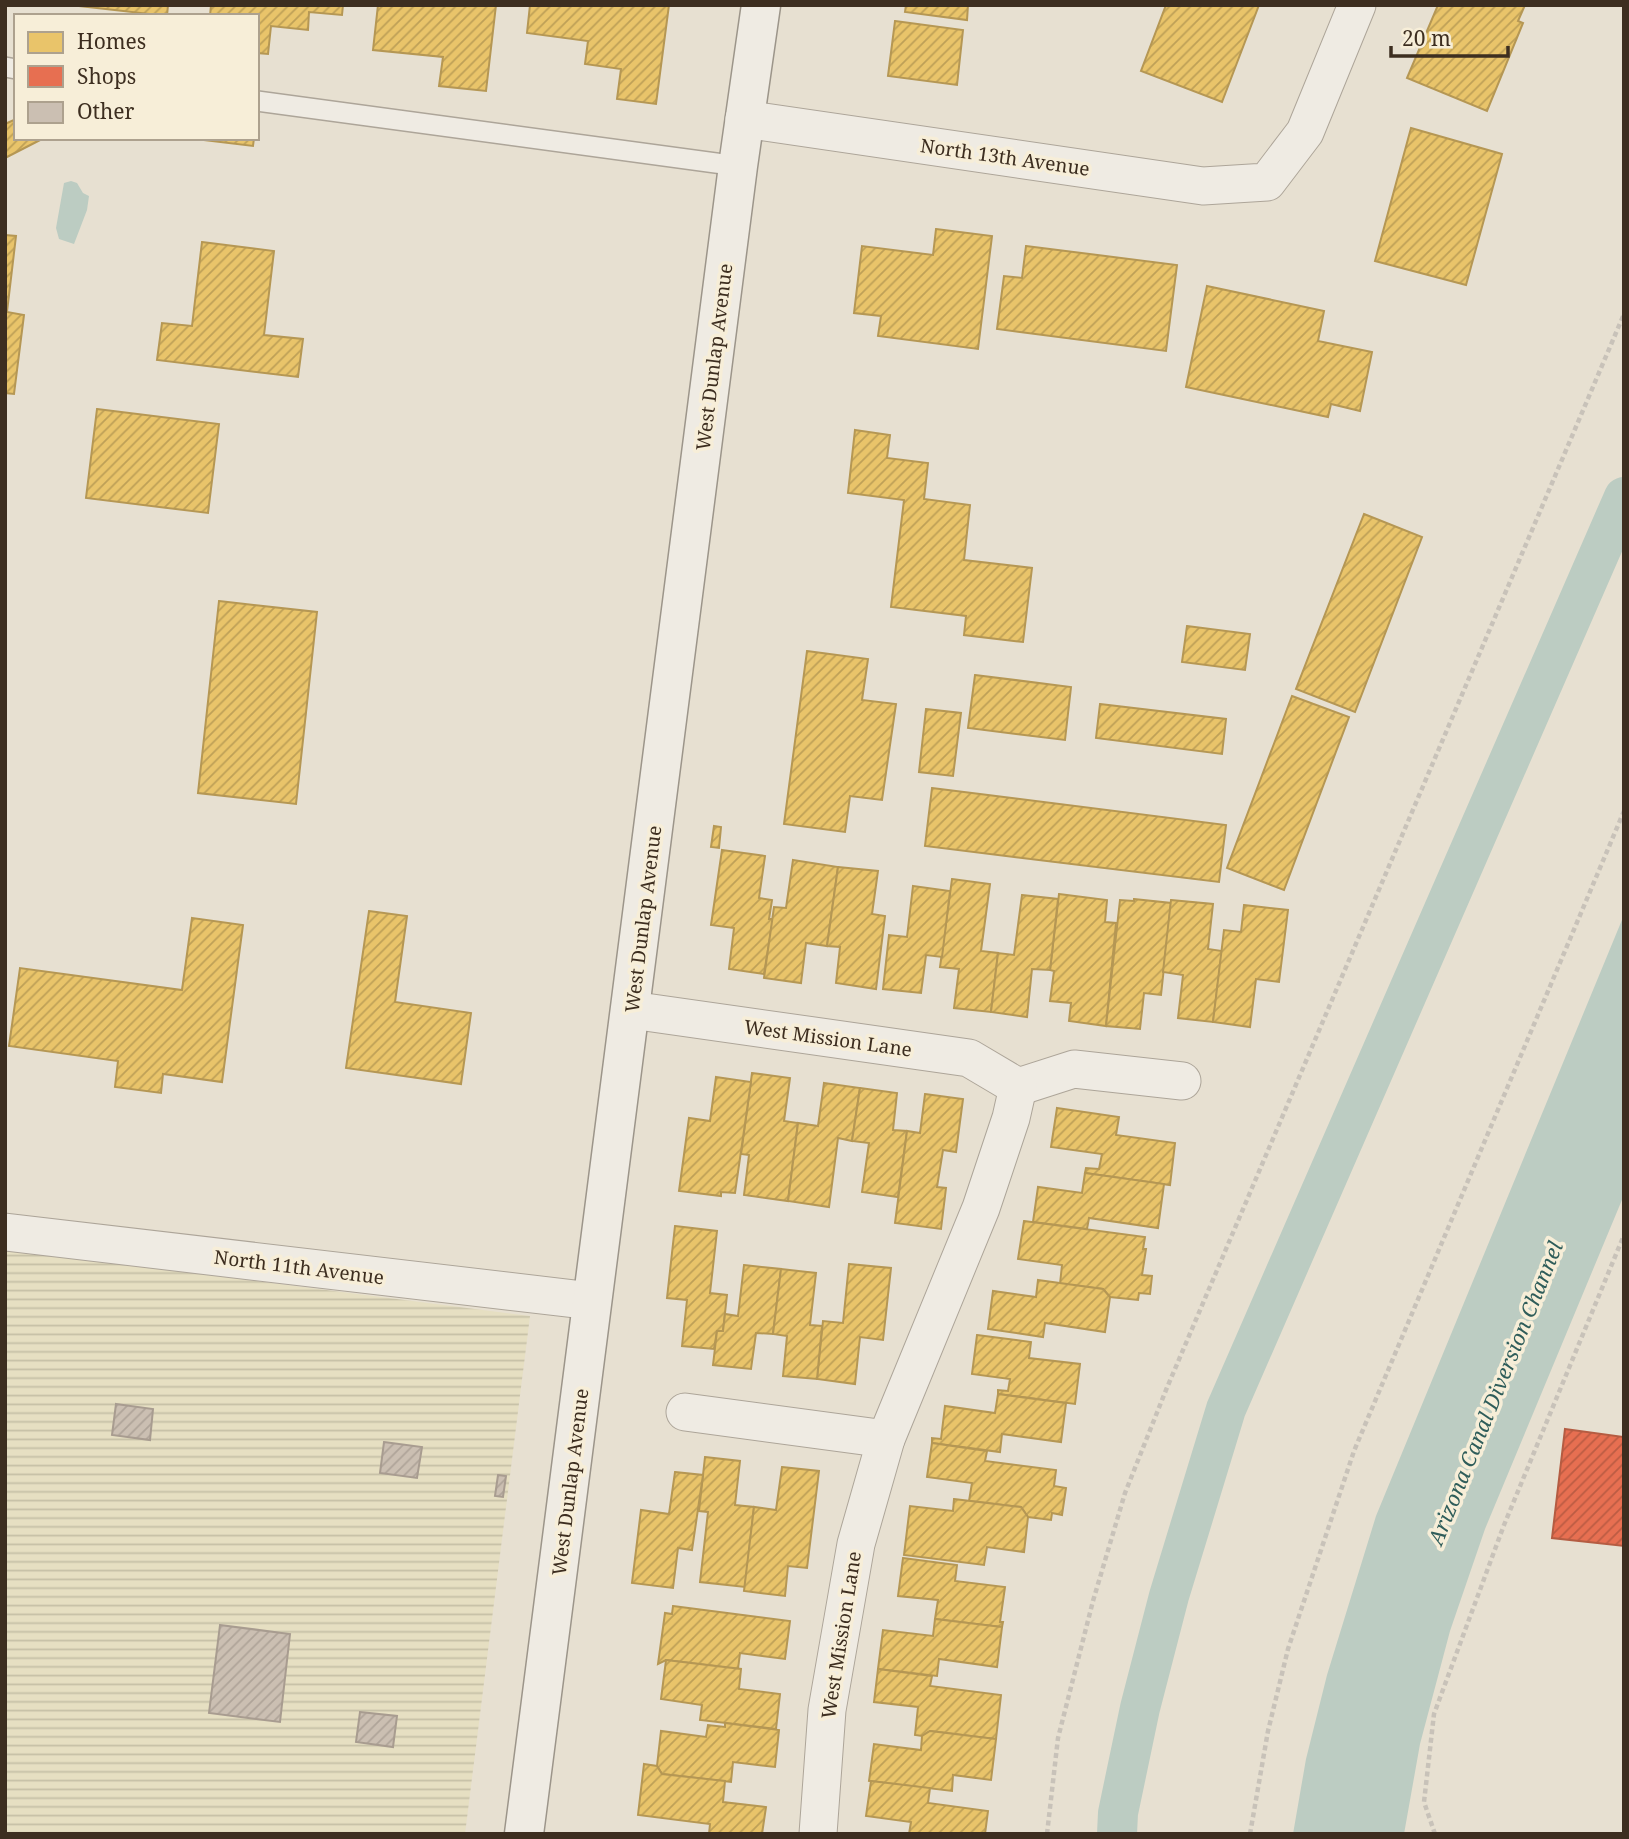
<svg xmlns="http://www.w3.org/2000/svg" width="1629" height="1839" viewBox="0 0 1629 1839" font-family="'Noto Serif',serif">
<defs>
<pattern id="farmland-rules" width="6" height="5" patternUnits="userSpaceOnUse" patternTransform="scale(1.75)"><rect width="6" height="5" fill="#e6dfc2"/><path d="M0 2.5h6" fill="none" stroke="#c6c0a6"/></pattern>
<pattern id="homes-hatch" width="6" height="6" patternUnits="userSpaceOnUse" patternTransform="scale(1.75)"><rect width="6" height="6" fill="#e9c46a"/><path d="M-1 1l2-2M0 6l6-6M5 7l2-2" fill="none" stroke="#bea057"/></pattern>
<pattern id="shops-hatch" width="6" height="6" patternUnits="userSpaceOnUse" patternTransform="scale(1.75)"><rect width="6" height="6" fill="#e76f51"/><path d="M-1 1l2-2M0 6l6-6M5 7l2-2" fill="none" stroke="#bc5c43"/></pattern>
<pattern id="building-hatch" width="6" height="6" patternUnits="userSpaceOnUse" patternTransform="scale(1.75)"><rect width="6" height="6" fill="#cbbfb2"/><path d="M-1 1l2-2M0 6l6-6M5 7l2-2" fill="none" stroke="#afa499"/></pattern>
</defs>
<rect width="100%" height="100%" fill="#e7e0d1"/>
<path fill="url(#farmland-rules)" d="M5,1249L530,1316L465,1834H5Z"/>
<g fill="#bcccc2">
<path d="M71,181L77,183L83,193L89,196L87,210L74,244L59,239L56,228L64,183Z"/>
<path d="M1624,915V1195L1485,1529L1450,1631L1420,1744L1404,1834H1293L1306,1759L1327,1675L1376,1516Z"/>
</g>
<g fill="url(#homes-hatch)" stroke="#b59754" stroke-width="2">
<path d="M70,5H168L167,16Z"/>
<path d="M211,5H343L342,15L309,12L308,30L271,26L268,54L257,53V16H210Z"/>
<path d="M378,5H496L486,91L439,86L443,57L373,50Z"/>
<path d="M530,5H669L656,104L617,99L621,69L585,64L588,41L527,33Z"/>
<path d="M906,5H968L967,20L905,12Z"/>
<path d="M1166,5H1259L1222,102L1141,71Z"/>
<path d="M1438,5H1525L1518,21L1523,23L1487,111L1407,78Z"/>
<path d="M895,21L963,30L957,85L888,76Z"/>
<path d="M16,119V138H44L5,158V124Z"/>
<path d="M1411,128L1502,154L1466,285L1375,261Z"/>
<path d="M187,138H254L253,146Z"/>
<path d="M936,229L992,236L978,349L878,336L881,316L854,313L862,246L933,255Z"/>
<path d="M5,235L16,236L7,312L24,315L14,394L5,393Z"/>
<path d="M202,242L274,251L264,335L303,339L298,377L157,360L162,323L192,326Z"/>
<path d="M1026,246L1177,265L1166,351L997,329L1004,276L1022,278Z"/>
<path d="M1207,286L1324,311L1318,341L1372,352L1360,411L1331,404L1328,417L1186,387Z"/>
<path d="M97,409L219,424L208,513L86,498Z"/>
<path d="M855,430L890,435L887,458L928,463L924,499L970,505L964,560L1032,568L1023,642L964,635L966,616L891,607L904,500L848,493Z"/>
<path d="M1364,514L1422,537L1355,712L1296,689Z"/>
<path d="M219,601L317,612L296,804L198,793Z"/>
<path d="M1187,626L1250,634L1245,670L1182,662Z"/>
<path d="M807,651L868,659L862,700L896,704L882,800L850,796L845,832L784,824Z"/>
<path d="M975,675L1071,687L1065,740L968,728Z"/>
<path d="M1292,696L1349,717L1284,890L1227,868Z"/>
<path d="M1100,704L1226,719L1222,754L1096,738Z"/>
<path d="M926,709L961,713L953,776L919,772Z"/>
<path d="M932,788L1226,825L1219,882L925,846Z"/>
<path d="M714,826L721,827L719,848L711,847Z"/>
<path d="M722,850L765,856L759,898L772,900L769,919H773L764,974L729,969L734,928L711,925Z"/>
<path d="M793,860L838,867L827,946L806,943L801,983L764,978L774,907L786,908Z"/>
<path d="M838,867L878,871L872,914L885,916L876,989L836,983L840,947L827,946Z"/>
<path d="M952,879L990,884L981,951L998,953L991,1012L954,1008L959,969L940,967Z"/>
<path d="M913,886L950,891L942,957L926,955L921,993L883,989L889,935L907,937Z"/>
<path d="M1059,894L1107,900L1105,922L1116,923L1106,1026L1069,1021L1071,1003L1050,1001L1054,971L1050,970Z"/>
<path d="M1022,895L1058,899L1050,970L1032,969L1027,1017L991,1012L998,953L1014,955Z"/>
<path d="M1134,899L1171,903L1161,995L1144,993L1140,1029L1106,1026L1120,900L1134,901Z"/>
<path d="M1171,900L1213,904L1208,949L1222,951L1213,1022L1178,1018L1183,975L1163,972Z"/>
<path d="M1244,905L1288,910L1279,982L1256,979L1250,1027L1213,1022L1224,930L1241,932Z"/>
<path d="M369,911L407,916L395,1002L471,1013L461,1084L346,1068Z"/>
<path d="M192,918L243,925L222,1082L163,1074L161,1093L115,1087L118,1061L9,1046L20,968L182,990Z"/>
<path d="M752,1073L790,1078L784,1121L798,1123L788,1201L744,1195L749,1155L741,1154Z"/>
<path d="M716,1077L751,1082L735,1193L721,1192V1196L679,1191L689,1118L710,1121Z"/>
<path d="M824,1083L860,1088L852,1141L838,1138L829,1207L788,1201L798,1123L818,1126Z"/>
<path d="M860,1088L897,1093L893,1130L907,1131L898,1197L862,1192L869,1143L852,1141Z"/>
<path d="M925,1094L963,1099L956,1152L943,1150L937,1187L946,1188L941,1229L895,1223L907,1131L920,1133Z"/>
<path d="M1057,1108L1119,1117L1116,1135L1175,1143L1170,1185L1085,1173L1086,1168L1099,1169L1102,1154L1051,1147Z"/>
<path d="M1085,1173L1164,1184L1158,1228L1089,1218L1087,1229L1033,1222L1038,1187L1082,1193Z"/>
<path d="M1024,1221L1145,1237L1143,1249H1146L1142,1275L1152,1276L1150,1294L1139,1293L1138,1300L1110,1297L1103,1289L1060,1284L1062,1265L1018,1259Z"/>
<path d="M675,1226L717,1231L710,1293L727,1295L723,1331H717L714,1349L682,1346L687,1300L667,1298Z"/>
<path d="M849,1264L891,1268L883,1340L860,1337L855,1384L817,1379L823,1321L843,1323Z"/>
<path d="M744,1265L781,1269L773,1334L756,1333L751,1369L713,1365L717,1331H723L725,1314L738,1316Z"/>
<path d="M781,1269L816,1273L810,1325L822,1326L817,1379L783,1376L787,1336L773,1334Z"/>
<path d="M1038,1280L1103,1289L1110,1297L1105,1332L1045,1323L1043,1337L988,1329L993,1291L1036,1297Z"/>
<path d="M977,1335L1031,1342L1029,1358L1080,1364L1075,1404L998,1394V1390L1008,1391L1010,1379L972,1374Z"/>
<path d="M998,1394L1066,1403L1061,1442L1002,1434L1000,1452L932,1443V1438L941,1439L945,1406L995,1413Z"/>
<path d="M932,1443L987,1451L985,1461L1056,1470L1054,1486L1066,1488L1062,1515L1052,1513L1051,1520L1028,1517L1021,1507L969,1501L972,1483L927,1477Z"/>
<path d="M705,1457L740,1461L735,1505L754,1507L745,1587L700,1582L708,1512L699,1511Z"/>
<path d="M782,1467L819,1471L807,1568L788,1566L785,1596L744,1591L754,1507L776,1510Z"/>
<path d="M675,1472L703,1475L692,1550L678,1548L673,1588L632,1583L641,1510L669,1514Z"/>
<path d="M954,1499L1021,1507L1028,1517L1024,1552L987,1547L984,1565L904,1555L910,1506L953,1511Z"/>
<path d="M903,1558L957,1565L955,1581L1005,1587L1000,1622H1003L1002,1627L935,1619L938,1600L898,1596Z"/>
<path d="M673,1606L790,1621L785,1659L740,1653L738,1669L666,1660L658,1664L665,1613L672,1614Z"/>
<path d="M935,1619L1002,1627L997,1667L939,1659L937,1676L878,1669L883,1630L933,1636Z"/>
<path d="M666,1660L741,1669L739,1689L780,1694L776,1729L700,1720L702,1705L661,1699Z"/>
<path d="M878,1669L932,1676L930,1686L1001,1695L996,1739L930,1731L922,1736L915,1735L918,1707L874,1702Z"/>
<path d="M725,1723L779,1730L775,1767L733,1762L731,1782L662,1774L657,1766L661,1731L706,1737L708,1725L725,1727Z"/>
<path d="M930,1731L996,1739L991,1780L953,1775L952,1791L869,1781L874,1744L921,1750L922,1736Z"/>
<path d="M644,1764L657,1766L662,1774L725,1781L723,1802L766,1807L762,1834H709L710,1824L638,1815Z"/>
<path d="M871,1781L930,1788L928,1803L988,1811L985,1834H909L911,1822L866,1816Z"/>
</g>
<path fill="url(#shops-hatch)" stroke="#b45c42" stroke-width="2" d="M1565,1429L1624,1437V1546L1552,1538Z"/>
<g fill="none" stroke-linecap="round" stroke-linejoin="round">
<path stroke="#bcccc2" stroke-width="40" d="M1117,1834L1118,1813L1140,1708L1169,1596L1226,1409L1624,497"/>
</g>
<g fill="url(#building-hatch)" stroke="#a89c90" stroke-width="2">
<path d="M116,1404L153,1409L150,1440L112,1435Z"/>
<path d="M384,1442L422,1447L417,1478L380,1473Z"/>
<path d="M498,1475L506,1476L503,1497L495,1496Z"/>
<path d="M220,1625L290,1634L280,1722L209,1713Z"/>
<path d="M360,1712L397,1716L393,1747L356,1742Z"/>
</g>
<g fill="none" stroke-linecap="round" stroke-linejoin="round">
<g stroke="#ada599" stroke-width="22">
<g id="lane">
<path d="M5,67L16,69"/>
<path d="M257,101L738,166"/>
</g>
</g>
<g stroke="#ada599" stroke-width="39">
<g id="street">
<path d="M744,119L1203,186L1267,182L1305,132L1357,5"/>
<path d="M631,1010L969,1058L1018,1087L1074,1069L1182,1081"/>
<path d="M5,1232L592,1301"/>
<path d="M685,1412L886,1439"/>
<path d="M818,1834L827,1710L856,1544L886,1439L981,1208L1011,1118L1018,1087"/>
</g>
</g>
<g stroke="#9c958a" stroke-width="41">
<path id="secondary" d="M524,1834L738,166L761,5"/>
</g>
<g stroke="#c8c2b9" stroke-width="4.5" stroke-dasharray="5 3.5" stroke-linecap="butt">
<path d="M1047,1834L1058,1738L1093,1601L1125,1493L1166,1390L1624,314"/>
<path d="M1250,1834L1268,1731L1288,1649L1354,1451L1624,811"/>
<path d="M1435,1834L1424,1802L1434,1714L1504,1525L1624,1235"/>
</g>
<use href="#lane" stroke="#efebe3" stroke-width="19"/>
<use href="#street" stroke="#efebe3" stroke-width="37"/>
<use href="#secondary" stroke="#efebe3" stroke-width="38"/>
</g>
<g text-anchor="middle" dominant-baseline="central" stroke-width="7" stroke-linejoin="round" paint-order="stroke">
<g font-size="19" fill="#3d2e20" stroke="#f7eed8">
<text transform="translate(1005 157) rotate(8)">North 13th Avenue</text>
<text transform="translate(714 357) rotate(-83)">West Dunlap Avenue</text>
<text transform="translate(643 919) rotate(-83)">West Dunlap Avenue</text>
<text transform="translate(828 1038) rotate(8)">West Mission Lane</text>
<text transform="translate(299 1267) rotate(7)">North 11th Avenue</text>
<text transform="translate(570 1482) rotate(-83)">West Dunlap Avenue</text>
<text transform="translate(841 1635) rotate(-81)">West Mission Lane</text>
</g>
<g font-size="21" font-style="italic" fill="#2f5d5a" stroke="#f7eed8">
<text transform="translate(1495 1393) rotate(-68)">Arizona Canal Diversion Channel</text>
</g>
</g>
<rect width="1629" height="1839" fill="none" stroke="#3d2e20" stroke-width="14"/>
<rect x="14" y="14" width="245" height="126" fill="#f7eed8" stroke="#ada18e" stroke-width="2"/>
<rect x="28" y="32" width="35" height="21" fill="#e9c46a" stroke="#ada18e" stroke-width="2"/>
<text x="77" y="49" font-size="21" fill="#3d2e20">Homes</text>
<rect x="28" y="66" width="35" height="21" fill="#e76f51" stroke="#ada18e" stroke-width="2"/>
<text x="77" y="84" font-size="21" fill="#3d2e20">Shops</text>
<rect x="28" y="102" width="35" height="21" fill="#cbbfb2" stroke="#ada18e" stroke-width="2"/>
<text x="77" y="119" font-size="21" fill="#3d2e20">Other</text>
<path d="M1391 46v10h117v-10" fill="none" stroke="#3d2e20" stroke-width="3.5"/>
<text x="1402" y="46" font-size="21" fill="#3d2e20" stroke="#f7eed8" stroke-width="5" paint-order="stroke">20 m</text>
</svg>
